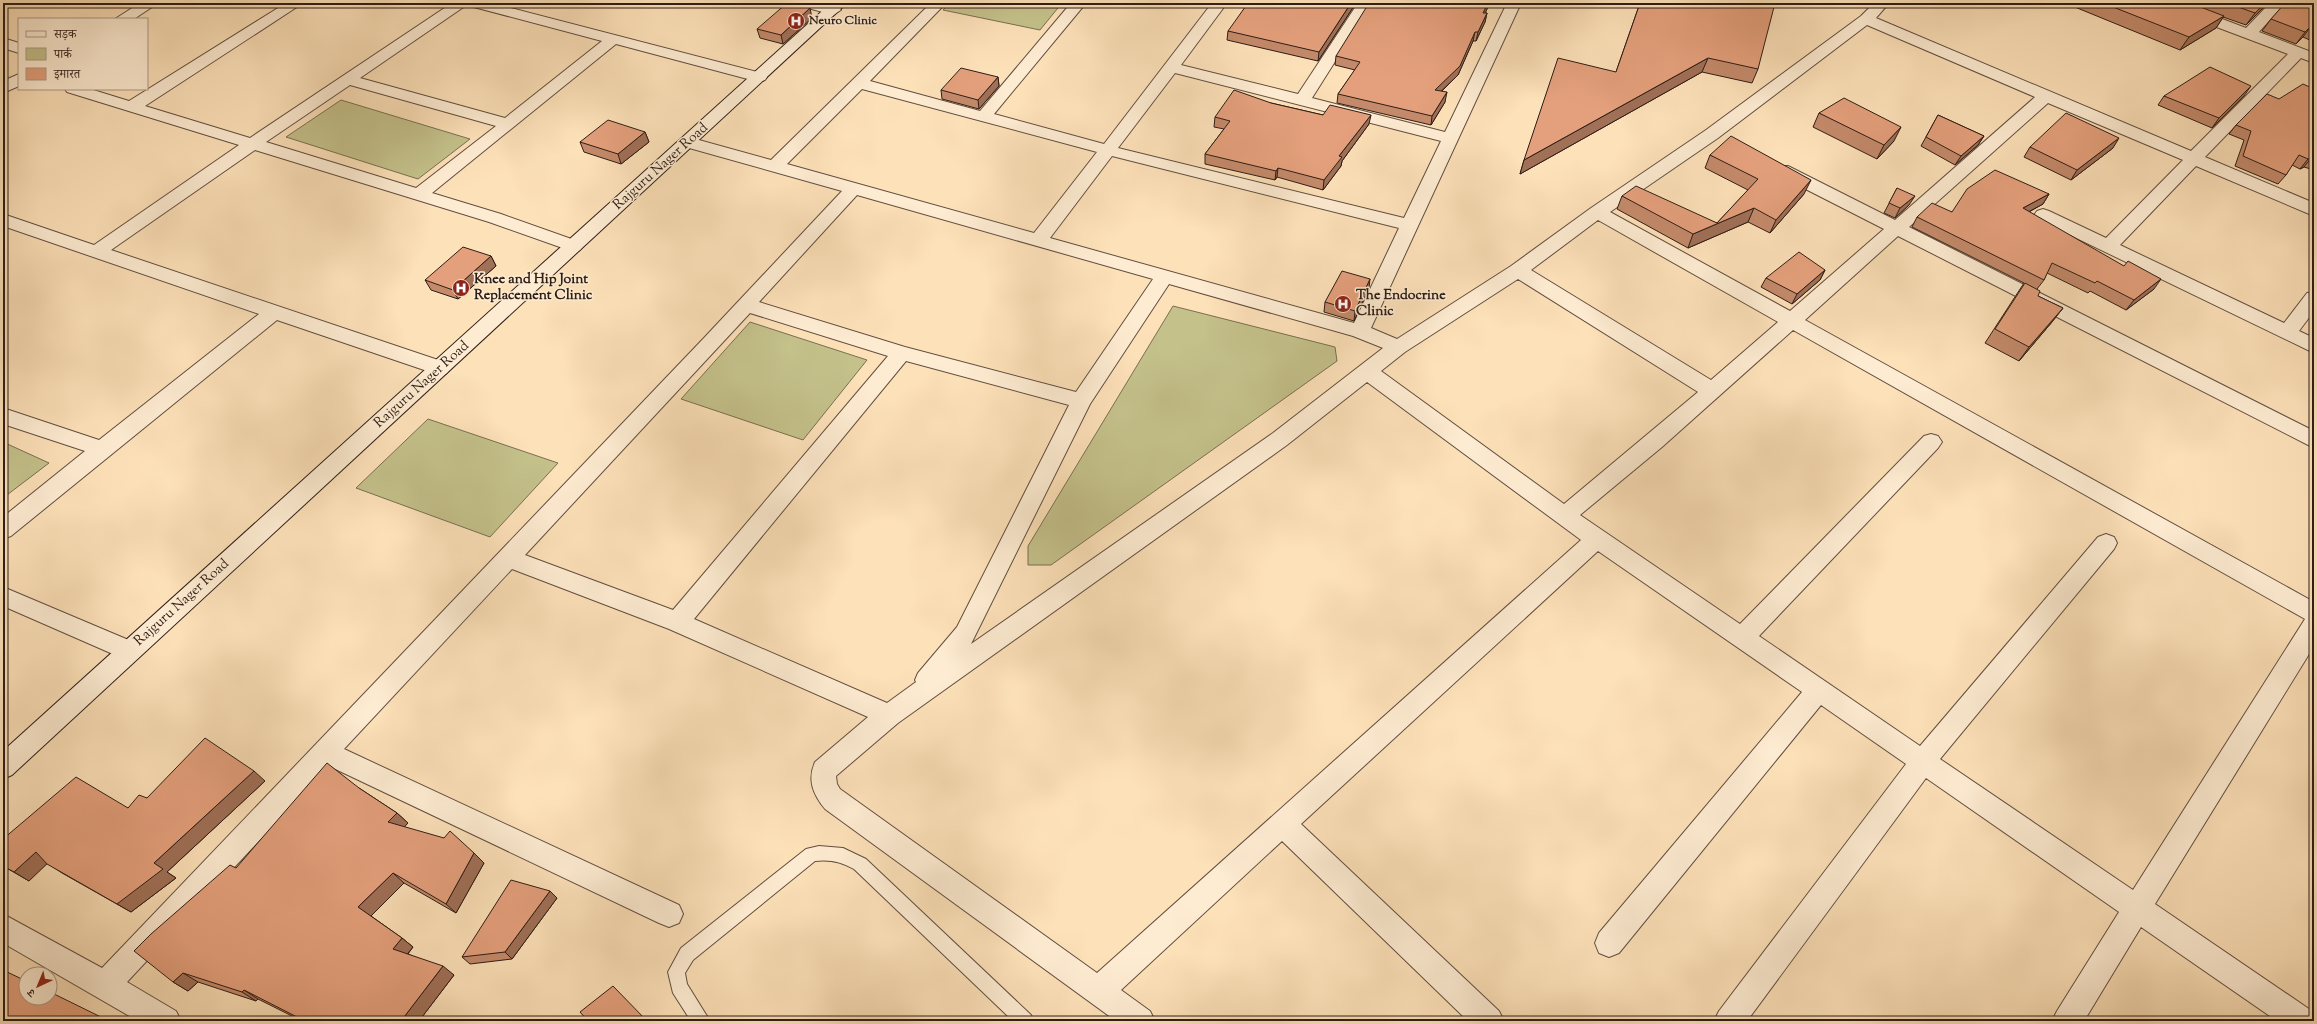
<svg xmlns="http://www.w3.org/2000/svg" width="2317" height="1024" viewBox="0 0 2317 1024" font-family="'Sorts Mill Goudy','Noto Serif Devanagari',serif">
<rect width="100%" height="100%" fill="#fde1b9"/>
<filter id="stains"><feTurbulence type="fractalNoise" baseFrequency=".005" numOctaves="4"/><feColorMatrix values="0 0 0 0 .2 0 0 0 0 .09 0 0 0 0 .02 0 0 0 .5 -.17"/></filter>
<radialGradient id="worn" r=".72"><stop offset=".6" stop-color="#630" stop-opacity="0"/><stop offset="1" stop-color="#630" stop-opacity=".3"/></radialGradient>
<g fill="#c4c18b" stroke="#796f50">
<path d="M950,3H1062L1040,30L943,10Z"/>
<path d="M341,100L470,139L418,179L286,137Z"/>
<path d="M1173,306L1335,347L1337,361L1051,565H1028V546Z"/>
<path d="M750,322L867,360L803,440L681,399Z"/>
<path d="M428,419L558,463L490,537L356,488Z"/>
<path d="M3,442L49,463L3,498Z"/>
</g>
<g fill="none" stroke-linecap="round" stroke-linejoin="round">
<g stroke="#624e3f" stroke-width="2">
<path id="lane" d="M819,846L843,848L866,859L1031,1015L1034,1021H1013L854,869C842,862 830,859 815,861L693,960L685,973L687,984L710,1021H691L673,993L668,972L681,948L806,849Z"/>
</g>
<g stroke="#624e3f" stroke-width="2">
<g id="street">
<path d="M140,3H158L134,19H115Z"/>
<path d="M286,3H303L145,106L250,138L452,3H492L765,74L767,77L765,80L759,82L616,44L432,193L501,214L580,242L583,246L580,250L574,252L489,222L255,150L111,250L447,363L450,368L447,373L440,375L433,373L277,320L11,536L3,539V517L85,451L3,424V408L99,440L259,314L3,226V214L94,245L239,145L67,92L65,89H90L129,101ZM468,4L470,6L602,41L505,118L360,78ZM350,85L496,126L416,188L266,142Z"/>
<path d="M799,3H824L838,7L841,10L833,15L801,6Z"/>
<path d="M931,3H946L870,81L980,111L1071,3H1086L994,114L1104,144L1212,3H1227L1181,65L1298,94L1358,3H1372L1312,98L1445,132L1507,3H1521L1371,328L1397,339L1511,266L1591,208L1706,130L1861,16L1874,3H1889L1876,18L2191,151L2288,54L2161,6L2159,3H2180L2246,28L2270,3H2285L2259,32L2314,53V63L2301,58L2205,157L2314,203V216L2196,166L2120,245L2284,323L2307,293L2314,292V311L2299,331L2314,338V353L2037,219L2034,215L2037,211L2043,209L2049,211L2106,238L2183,160L2048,103L1909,227L2314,431V448L1898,236L1805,320L2314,602V646L2155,904L2312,1011L2314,1021H2277L2141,927L2084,1021H2052L2057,1011L2119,912L1926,778L1747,1021H1714L1719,1011L1906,764L1821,705L1619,953L1609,957L1599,953L1595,943L1599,933L1802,692L1598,551L1301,824L1499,1011L1504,1021H1468L1282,841L1121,990L1150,1011L1155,1021H1116L825,809C813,794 807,780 815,762L868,717L669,629L512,569L344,749L679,905L683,914L679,923L669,927L659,923L329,766L127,982L176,1011L181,1021H138L3,943V914L102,968L703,339L842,191L682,146L680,142L682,138L688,137L771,160ZM1867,25L2035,97L1895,220L1788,166H1776L1773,170L1776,174L1884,229L1790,311L1610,212L1718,138ZM1175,73L1441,141L1404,218L1118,148ZM862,89L1097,152L1034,233L787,164ZM1112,156L1399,228L1354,323L1050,238ZM857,195L1153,279L1076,392L905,347L759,302ZM1598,220L1778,322L1711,380L1531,270ZM1518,279L1698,392L1564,504L1381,371L1405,352ZM1169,284L1353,336L1383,348L1273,433L971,644L1090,404ZM750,313L888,356L673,610L525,555ZM1793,330L2305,619L2133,890L1940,759L2114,549L2117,543L2114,537L2106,534L2098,537L1920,746L1759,636L1938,448L1942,442L1938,436L1931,434L1924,436L1740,624L1580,515L1662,447ZM906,361L1069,405L957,627L918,673L915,680L916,682L887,703L694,619ZM1367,382L1581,540L1097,973L840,789L837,784L836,776L898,723L1287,445Z"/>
<path d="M3,38L19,43V53L3,48Z"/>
<path d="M19,74V86L3,93V81Z"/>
<path d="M3,587L138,644L142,651L138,658L130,661L122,658L3,606Z"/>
</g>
</g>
<g stroke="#2e1d16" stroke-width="2">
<path id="secondary" d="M831,3H847L12,775L3,779V751Z"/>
</g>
<use href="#lane" fill="#feecd2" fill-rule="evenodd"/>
<use href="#street" fill="#feecd2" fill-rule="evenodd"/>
<use href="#secondary" fill="#feecd2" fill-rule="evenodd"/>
</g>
<g fill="#c48a6b" stroke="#2e1d16">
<path d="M1356,3L1318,61L1227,40L1228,31Z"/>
<path d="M1490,3L1485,13H1487L1485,22L1476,41H1473L1458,75L1442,91L1445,102L1431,125L1337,103L1338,94L1355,70L1335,65L1336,56Z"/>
<path d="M1640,3L1758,69L1752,83L1702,72L1520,174L1524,160L1616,72Z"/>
<path d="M2065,3H2268L2246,25L2223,17L2216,28L2180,50Z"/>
<path d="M2314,3V42L2303,37L2296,44L2262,31L2271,19Z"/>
<path d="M812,18L783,44L760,38L757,29Z"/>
<path d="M998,77L999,86L979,109L942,99L941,90Z"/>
<path d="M2314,89V170L2304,167L2300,169L2292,165L2286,175L2278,184L2235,166L2244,140L2229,134L2236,125Z"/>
<path d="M2164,96H2244L2212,128L2158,105Z"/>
<path d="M1271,103L1323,115L1369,124L1342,161L1341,166L1323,190L1277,177L1275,180L1205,164V154L1224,129L1214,127L1215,117Z"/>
<path d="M1819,113L1894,141L1877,159L1813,127Z"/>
<path d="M1938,115L1984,136L1978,145L1955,165L1921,146Z"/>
<path d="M645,132L649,142L621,164L584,152L580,142Z"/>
<path d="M2030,147L2113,148L2071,180L2024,157Z"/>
<path d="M1710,155L1804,194L1770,233L1748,222L1688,248L1617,209L1622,196L1717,223L1748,190L1705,168Z"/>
<path d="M1897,188L1909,205L1895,218L1884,213Z"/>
<path d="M2049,194L2043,204L2029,212L2154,289L2126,310L2090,291L2088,293L2047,273L2044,280L2037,289L2038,296L2063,308L2052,322L2019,361L1985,343L2024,283L1912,227L1917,217L1952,212Z"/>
<path d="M491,256L496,266L458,299L431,290L425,280Z"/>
<path d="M1825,270L1820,280L1792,304L1761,287L1766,278Z"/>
<path d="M1369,288L1354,321L1324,312L1325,302Z"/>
<path d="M265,781L167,872L176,878L131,912L62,873L47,863L29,881L3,866V839L128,808L147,798Z"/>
<path d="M359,788L397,813L408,823L404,827L474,853L484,863L456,913L404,883L371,916L402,938L413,947L408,954L454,975L419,1021H300L296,1018L258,999L256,1001L198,982L188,991L173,982L236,868Z"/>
<path d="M550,891L557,898L512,959L470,964L462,957Z"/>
</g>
<g fill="#a07057" stroke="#2e1d16">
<path d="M1351,3H1356L1318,61L1319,52Z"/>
<path d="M1488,3H1490L1481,21L1483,13Z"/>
<path d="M2265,3H2268L2246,25L2255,13Z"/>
<path d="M810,8L812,18L783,44L781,35Z"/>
<path d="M1487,13L1485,22L1476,41L1478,32Z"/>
<path d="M2224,16L2216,28L2180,50L2189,37Z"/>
<path d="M2312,25L2303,37L2296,44L2305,32Z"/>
<path d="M1475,32L1473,41L1458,75L1433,99L1435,90Z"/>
<path d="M1708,58L1702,72L1520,174L1524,160Z"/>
<path d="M998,77L999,86L979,109L978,100Z"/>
<path d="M2251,86L2244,96L2212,128L2219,118Z"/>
<path d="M1447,92L1445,102L1431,125L1432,116Z"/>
<path d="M1371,115L1369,124L1342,161L1341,166L1323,190L1324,180L1339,156Z"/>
<path d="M1901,127L1894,141L1877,159L1884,145Z"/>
<path d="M645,132L649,142L621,164L618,154Z"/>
<path d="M1984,136L1978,145L1955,165L1961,156Z"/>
<path d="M2119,138L2113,148L2071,180L2077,170Z"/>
<path d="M2312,157L2304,167L2300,169L2308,159Z"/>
<path d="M1278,168L1277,177L1275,180L1276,171Z"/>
<path d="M1811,180L1804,194L1770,233L1776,220Z"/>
<path d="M2049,194L2043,204L2017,218L2023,208Z"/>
<path d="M1915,196L1909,205L1895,218L1900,208Z"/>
<path d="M1754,208L1748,222L1688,248L1693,234Z"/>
<path d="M491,256L496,266L458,299L453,290Z"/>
<path d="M1825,270L1820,280L1792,304L1797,294Z"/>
<path d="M1370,279L1369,288L1354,321L1355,311Z"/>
<path d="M2161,279L2154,289L2126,310L2134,300Z"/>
<path d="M2063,308L2052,322L2019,361L2029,347Z"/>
<path d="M254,771L265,781L167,872L176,878L131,912L117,904L154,863Z"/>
<path d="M397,813L408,823L399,833L388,822Z"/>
<path d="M36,852L50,861L29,881L14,872Z"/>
<path d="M474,853L484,863L456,913L446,904Z"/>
<path d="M393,873L404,883L370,917L358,907Z"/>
<path d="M550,891L557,898L512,959L505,952Z"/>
<path d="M402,938L413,947L404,958L393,949Z"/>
<path d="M443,966L454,975L419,1021H401Z"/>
<path d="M183,973L198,982L188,991L173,982Z"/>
<path d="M244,990L258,999L256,1001L242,992Z"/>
</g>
<g fill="#e4a07c" stroke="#2e1d16">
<path d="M787,3L810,8L781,35L757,29Z"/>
<path d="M1248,3H1351L1319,52L1228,31Z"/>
<path d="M1369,3H1488L1483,13H1487L1478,32H1475L1460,66L1435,90L1447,92L1432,116L1338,94L1360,62L1336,56Z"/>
<path d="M1640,3H1775L1758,69L1708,58L1524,160L1558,58L1616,72Z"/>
<path d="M2103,3H2190L2224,16L2189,37Z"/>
<path d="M2227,3H2265L2255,13Z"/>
<path d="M2285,3H2314V26L2312,25L2305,32L2271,19Z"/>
<path d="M2210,67L2251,86L2219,118L2164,96Z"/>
<path d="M961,68L998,77L978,100L941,90Z"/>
<path d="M2303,84L2314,89V158L2312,157L2308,159L2299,155L2286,175L2243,156L2251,131L2236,125L2267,94L2279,99Z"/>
<path d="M1234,90L1271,103L1323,115L1330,105L1371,115L1339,156L1342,157L1324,180L1278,168L1276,171L1205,154L1230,121L1215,117Z"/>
<path d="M1844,98L1901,127L1884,145L1819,113Z"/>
<path d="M2066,113L2119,138L2077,170L2030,147Z"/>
<path d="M1938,115L1984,136L1961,156L1926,137Z"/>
<path d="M608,120L645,132L618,154L580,142Z"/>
<path d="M1731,136L1811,180L1776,220L1754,208L1693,234L1622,196L1636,186L1717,223L1758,179L1710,155Z"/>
<path d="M1995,170L2049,194L2023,208L2124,266L2128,261L2161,279L2134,300L2097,281L2095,283L2052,263L2044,280L1917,217L1932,203L1952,212L1967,189Z"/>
<path d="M1897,188L1915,196L1900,208L1889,203Z"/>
<path d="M463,247L491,256L453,290L425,280Z"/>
<path d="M1799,252L1825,270L1797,294L1766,278Z"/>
<path d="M1342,271L1370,279L1355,311L1325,302Z"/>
<path d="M2025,283L2040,291L2038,296L2063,308L2029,347L1995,329Z"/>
<path d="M205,738L254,771L154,863L163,869L117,904L47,864L36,852L14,872L3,866V839L76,777L128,808L139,795L147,798Z"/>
<path d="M327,763L359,788L397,813L388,822L444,838L450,831L474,853L446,904L393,873L358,907L402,938L393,949L443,966L401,1021H302L296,1019L297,1017L244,990L242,992L183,973L173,982L134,951L151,934L230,865L236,868Z"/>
<path d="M511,880L550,891L505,952L462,957Z"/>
<path d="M3,970L26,981V998H50V992L109,1021H3Z"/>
<path d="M613,986L647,1021H588L580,1012Z"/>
</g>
<defs>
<g id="hospital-disc" transform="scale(0.9)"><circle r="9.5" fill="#8f2418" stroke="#feecd2"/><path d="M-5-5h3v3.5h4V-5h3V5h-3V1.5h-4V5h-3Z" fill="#fff"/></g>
</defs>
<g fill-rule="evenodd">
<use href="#hospital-disc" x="796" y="21"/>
<use href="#hospital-disc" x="461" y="288"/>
<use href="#hospital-disc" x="1343" y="304"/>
</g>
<g text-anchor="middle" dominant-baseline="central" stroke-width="3" stroke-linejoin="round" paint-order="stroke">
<g font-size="12" font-weight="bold" fill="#2e1d16" stroke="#feecd2" text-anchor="start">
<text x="809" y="21">Neuro Clinic</text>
</g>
<g font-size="14" fill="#2e1d16" stroke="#feecd2">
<text transform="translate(661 167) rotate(-42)">Rajguru Nager Road</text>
<text transform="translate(422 385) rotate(-42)">Rajguru Nager Road</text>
<text transform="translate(182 603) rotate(-42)">Rajguru Nager Road</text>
</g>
<g font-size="14" font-weight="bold" fill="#2e1d16" stroke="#feecd2" text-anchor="start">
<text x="474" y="280">Knee and Hip Joint<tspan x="474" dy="16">Replacement Clinic</tspan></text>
<text x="1356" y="296">The Endocrine<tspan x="1356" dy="16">Clinic</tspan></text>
</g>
</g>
<rect width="2317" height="1024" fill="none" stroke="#fde1b9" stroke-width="16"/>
<rect x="4" y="4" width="2309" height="1016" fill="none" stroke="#2e1d16" stroke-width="2"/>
<rect x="8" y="8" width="2301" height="1008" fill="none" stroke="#2e1d16"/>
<rect x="18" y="18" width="130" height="72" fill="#feecd2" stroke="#ab9987"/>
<rect x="26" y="31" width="20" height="6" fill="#feecd2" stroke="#ab9987"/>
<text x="54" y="38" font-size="12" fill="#2e1d16">सड़क</text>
<rect x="26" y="48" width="20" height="12" fill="#c4c18b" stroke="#ab9987"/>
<text x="54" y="58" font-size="12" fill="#2e1d16">पार्क</text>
<rect x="26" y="68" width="20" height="12" fill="#e4a07c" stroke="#ab9987"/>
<text x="54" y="78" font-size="12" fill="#2e1d16">इमारत</text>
<g transform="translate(38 986) rotate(224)"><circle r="19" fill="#feecd2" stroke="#ab9987"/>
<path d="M0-3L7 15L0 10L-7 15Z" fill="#8f2418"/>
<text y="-6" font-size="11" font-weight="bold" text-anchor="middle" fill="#2e1d16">उ</text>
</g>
<rect width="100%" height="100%" filter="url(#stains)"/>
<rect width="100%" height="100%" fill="url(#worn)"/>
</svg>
